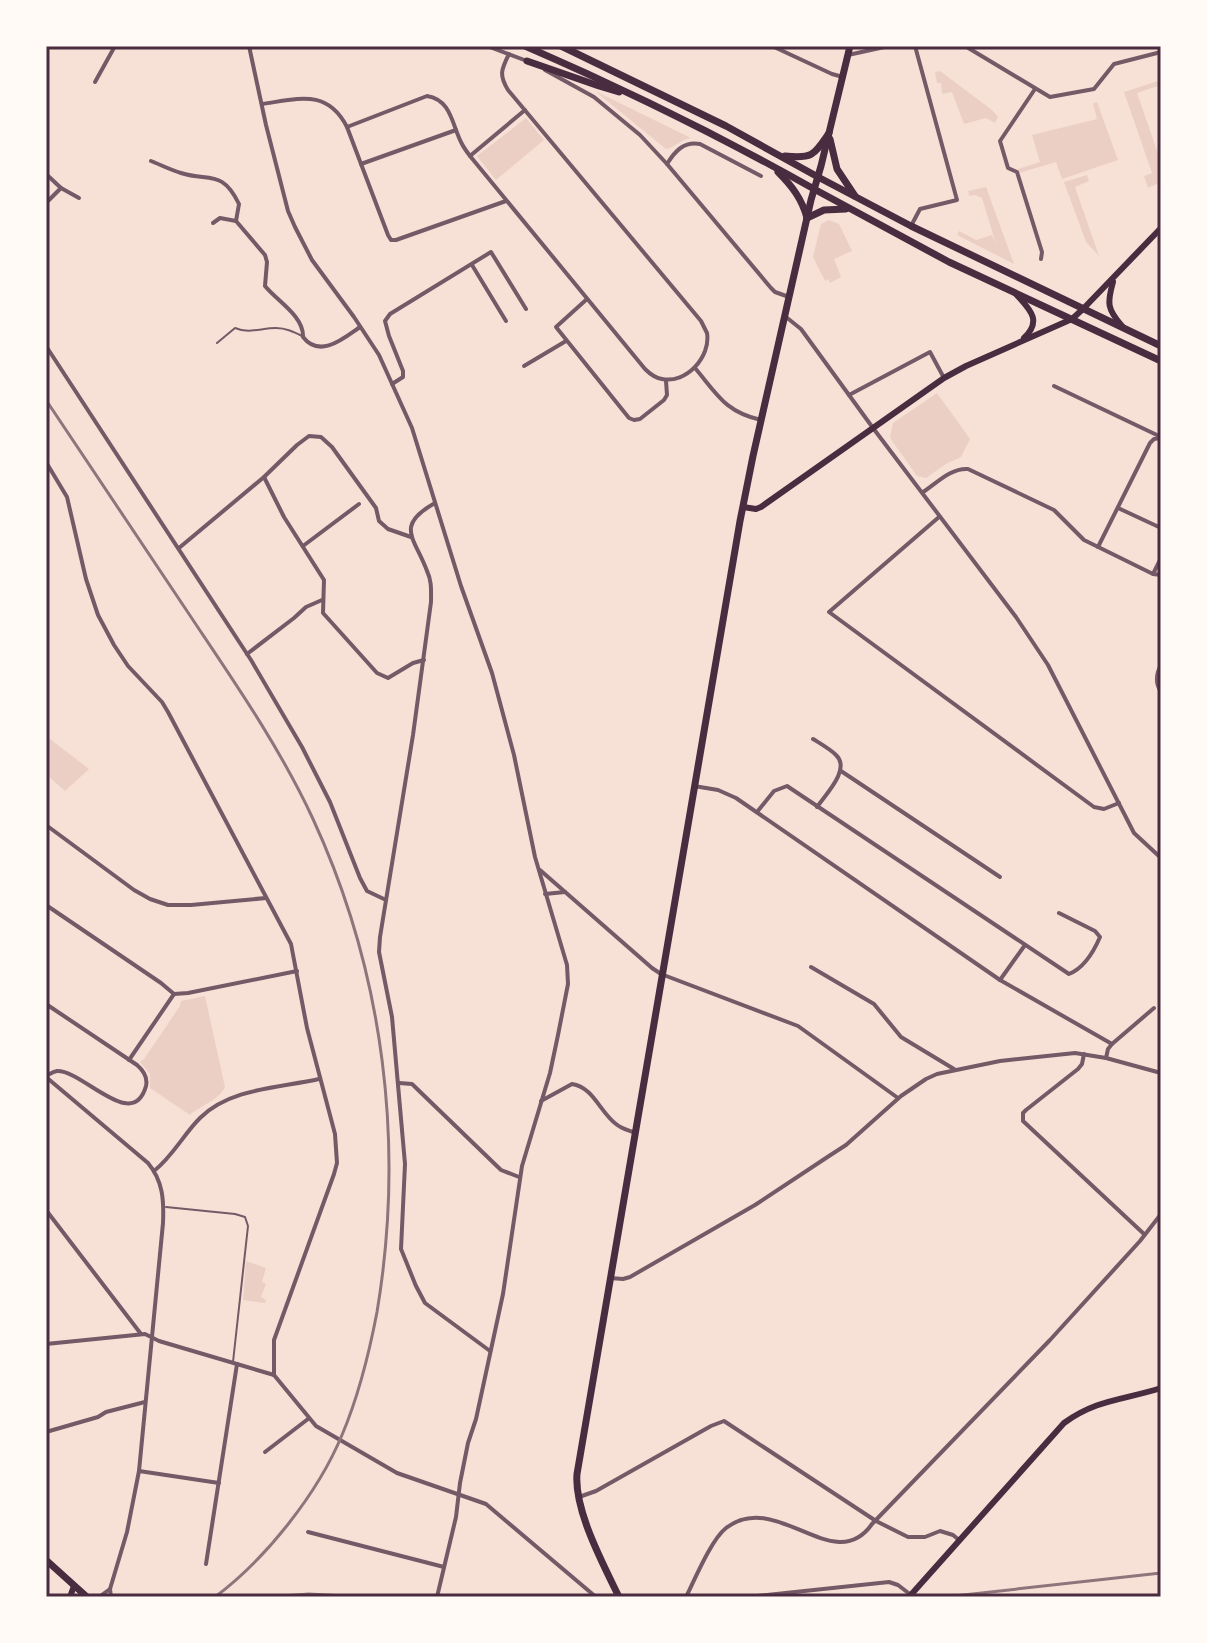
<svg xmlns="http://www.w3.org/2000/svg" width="1207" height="1643" viewBox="0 0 1207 1643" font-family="'DejaVu Sans',sans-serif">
<rect width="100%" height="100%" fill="#f7e1d7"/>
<g fill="#ebcfc5">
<path d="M940,71L992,110L998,117L995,123L986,118L964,124L952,92L942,94L941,83H937L935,72Z"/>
<path d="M1161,80V85L1137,93L1161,162V182L1148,188L1144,176L1152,173L1124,92Z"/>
<path d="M595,91L691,138C681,139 675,148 666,149Z"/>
<path d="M1097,102L1118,160L1062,179L1056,162L1019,173L1018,169L1040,162L1032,135L1097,119L1093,103Z"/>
<path d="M526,118L544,140L496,180L477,156Z"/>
<path d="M1087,175L1089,181L1075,187L1099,256L1086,242L1064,182Z"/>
<path d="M986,187L1014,264L957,235L959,231L976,240L992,235L996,244L982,198L975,195L969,196L968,191Z"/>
<path d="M829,220L839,224L852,251L834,259L841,277L830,283L828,279L825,281L813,257L821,224Z"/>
<path d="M937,393L970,439L961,457L946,464L926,478L917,476L890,438L893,423Z"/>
<path d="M46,736L89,769L65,791L46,774Z"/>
<path d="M205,996L225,1087C219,1100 200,1106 190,1115L150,1088V1074L140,1062L144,1059L180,1006L181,1001Z"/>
<path d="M246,1261L266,1268L262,1282L266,1284L261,1297L266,1300L265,1303L243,1300Z"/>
</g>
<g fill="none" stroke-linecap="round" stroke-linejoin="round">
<g stroke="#755966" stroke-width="2">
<path d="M217,343L235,328C249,334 261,328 276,328C286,328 294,332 302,336"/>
<path d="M166,1207L235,1214L245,1217L248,1226L233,1362"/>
</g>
<g stroke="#755966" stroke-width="4">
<path d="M249,46L266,125L288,211L295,227L312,260L354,317L379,355L412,428L461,586L492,673L514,755L535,857L567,965L568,984L558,1035L550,1073L522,1166L503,1294L476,1419L468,1443L460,1483L456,1517L437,1597"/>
<path d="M487,46L527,61"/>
<path d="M772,46L832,74L843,77"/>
<path d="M965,46L1050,97L1094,89L1114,64L1161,52"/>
<path d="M848,55L889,46"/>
<path d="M46,61H47"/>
<path d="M545,70L594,97L640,135L667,164L771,288L775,292L789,297"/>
<path d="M95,82L115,46"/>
<path d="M1035,89L1000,141L1008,168L1017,172L1042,252L1041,259"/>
<path d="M262,104C298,99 327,88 347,127L388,235L391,240H396L506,201"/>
<path d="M347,127L427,96C452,100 452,126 462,144C464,148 467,152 470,156L645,369C650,374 655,378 662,379C686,384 711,357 707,333C706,331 702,323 701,321L508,90C499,75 501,70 509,54"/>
<path d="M470,156L525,110"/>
<path d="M151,161C161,165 171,170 181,173C209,182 222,169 239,204L236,221L265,255L267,262L265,286C277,301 304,316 303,337C320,359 344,338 360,327"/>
<path d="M361,164L456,130"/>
<path d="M667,164C675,151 684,141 700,144L761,176"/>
<path d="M46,174L61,188L79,198"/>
<path d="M46,203L61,188"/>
<path d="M213,223L220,218L236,221"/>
<path d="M911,226L920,209L957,200L915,46"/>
<path d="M472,265L506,321"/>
<path d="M587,299L556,327L629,418L634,420L640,419L664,400L667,395L666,381"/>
<path d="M786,317L801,329L873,428L1016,617L1048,665L1134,833L1161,858"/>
<path d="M46,346L251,660L302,747L330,802L360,878L367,891L386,900"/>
<path d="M524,366L566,341"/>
<path d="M695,368C717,394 725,412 761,420"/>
<path d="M392,384L403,377V371L389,336L385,321L390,314L491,252L526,309"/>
<path d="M1054,386L1159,436"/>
<path d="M849,395L930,352L944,378"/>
<path d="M46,462L67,497L86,579L98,615L114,645L128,666L162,702L168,712L291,944L307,1028L335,1134L337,1163L334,1174L274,1340V1375L316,1426L397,1473L486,1504L596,1597"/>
<path d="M264,477L284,517L324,580L323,613L377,673L388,678L413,663L424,660"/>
<path d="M923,492C937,483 950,468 968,469L1054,510L1084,540L1153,574L1161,575"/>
<path d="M435,503C394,526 415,538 427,571C432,581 431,591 431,602L413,735L380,937L379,952L392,1017L405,1164L401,1249L416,1286L425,1303L490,1351"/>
<path d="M1118,508L1161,528"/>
<path d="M939,517L829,612L1094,807L1104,809L1119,803"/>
<path d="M303,546L359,504"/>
<path d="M1098,547L1150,443L1154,439L1161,438"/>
<path d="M179,548L264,477L297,445L309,436L321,437L332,447L376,508L379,521L388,529L411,537"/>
<path d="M1153,574L1161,558"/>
<path d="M247,654L294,618L306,607L322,600"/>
<path d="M1161,665C1156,674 1155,683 1161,692"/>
<path d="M813,739C821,744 830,749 836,755C851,769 826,794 817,807"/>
<path d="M841,771L1000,877"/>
<path d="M694,786L718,790L736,798L1000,980L1112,1044"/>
<path d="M757,812L774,791L787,786L1069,974C1084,968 1094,951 1100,937L1095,931L1059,913"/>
<path d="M46,825L134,890L150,899L168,905H191L266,898"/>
<path d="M540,870L652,968L661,974L798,1026L898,1098"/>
<path d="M545,894L565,892"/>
<path d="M46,905L161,983L174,994"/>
<path d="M811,967L874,1004L901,1037L954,1069"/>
<path d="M1000,980L1025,945"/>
<path d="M174,994L188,993L297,971"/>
<path d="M46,1004L137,1065C144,1071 148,1077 146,1086C133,1133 83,1070 57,1071C52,1072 50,1074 46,1076"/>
<path d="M1084,1054L1082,1064L1078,1069L1026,1110L1023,1113V1121L1144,1234"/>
<path d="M1106,1058L1108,1049L1112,1044L1154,1008"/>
<path d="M129,1060L174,994"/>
<path d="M46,1077L148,1163C163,1181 164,1200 163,1223L139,1471L127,1532L110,1589L111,1597"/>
<path d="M399,1083L412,1084L501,1170L519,1177"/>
<path d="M541,1101L572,1084C593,1087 600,1112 616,1124C622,1129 628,1130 635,1133"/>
<path d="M154,1171C173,1156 183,1135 200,1118C230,1088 279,1088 319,1079"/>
<path d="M46,1210L141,1334"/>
<path d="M610,1278L623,1279L630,1277L755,1205L829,1156L846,1145L901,1096L926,1079L937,1074L1000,1061L1075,1053L1106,1058L1161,1073"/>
<path d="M46,1344L145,1334L159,1341L274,1375"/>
<path d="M46,1432L98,1417L106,1412L145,1402"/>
<path d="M265,1452L308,1419"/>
<path d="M139,1471L219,1483"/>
<path d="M579,1497L596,1491L711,1426L724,1421L876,1521L908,1537H925L940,1531L953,1535L959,1540"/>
<path d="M308,1532L444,1567"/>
<path d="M206,1564L237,1364"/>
<path d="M99,1597L110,1589"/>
<path d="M686,1597C695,1579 711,1540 726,1528C777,1489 834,1578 872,1524L1050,1340L1140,1241L1161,1214"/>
<path d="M748,1597L889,1582L898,1585L911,1595"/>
</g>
<g stroke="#4a2c40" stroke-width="6">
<path d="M1113,282C1107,303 1107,309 1122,326"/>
<path d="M1016,294C1029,309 1043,320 1024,338"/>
<path d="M743,507L756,509L761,507L944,378L966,366L1072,319L1083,309L1161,228"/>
<path d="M70,1597L74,1586"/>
<path d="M909,1597L1064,1423C1097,1399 1124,1400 1161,1388"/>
</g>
<g stroke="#4a2c40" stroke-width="7">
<path d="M830,139L837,169L855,196"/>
<path d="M818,177L911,226L1161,346"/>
<path d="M814,189L949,262L1161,361"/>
<path d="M807,218L824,210L846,209"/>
<path d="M46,1560L87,1597"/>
<path d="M619,1597C603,1564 574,1510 577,1474L740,521L753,456L811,200L821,166L850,46"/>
</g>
<g stroke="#4a2c40" stroke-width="7">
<path d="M525,46C624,89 720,136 814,189"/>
<path d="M561,46L726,126L818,177"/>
<path d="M527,61L599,86L619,92"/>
<path d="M785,156C813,159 814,155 829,133"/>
<path d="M778,172C792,186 802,199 807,218"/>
</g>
<g stroke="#8f747c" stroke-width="3">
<path d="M46,400C97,476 148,552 199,629C240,690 282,752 313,819C384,973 405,1145 377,1312C369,1354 359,1395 342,1435C318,1493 266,1559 215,1597"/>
<path d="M270,1597L309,1594L363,1597"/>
<path d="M945,1597L1161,1573"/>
</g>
</g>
<rect width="1207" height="1643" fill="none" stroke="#fffaf5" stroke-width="96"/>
<rect x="48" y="48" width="1111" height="1547" fill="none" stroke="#4a2c40" stroke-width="3"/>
</svg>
